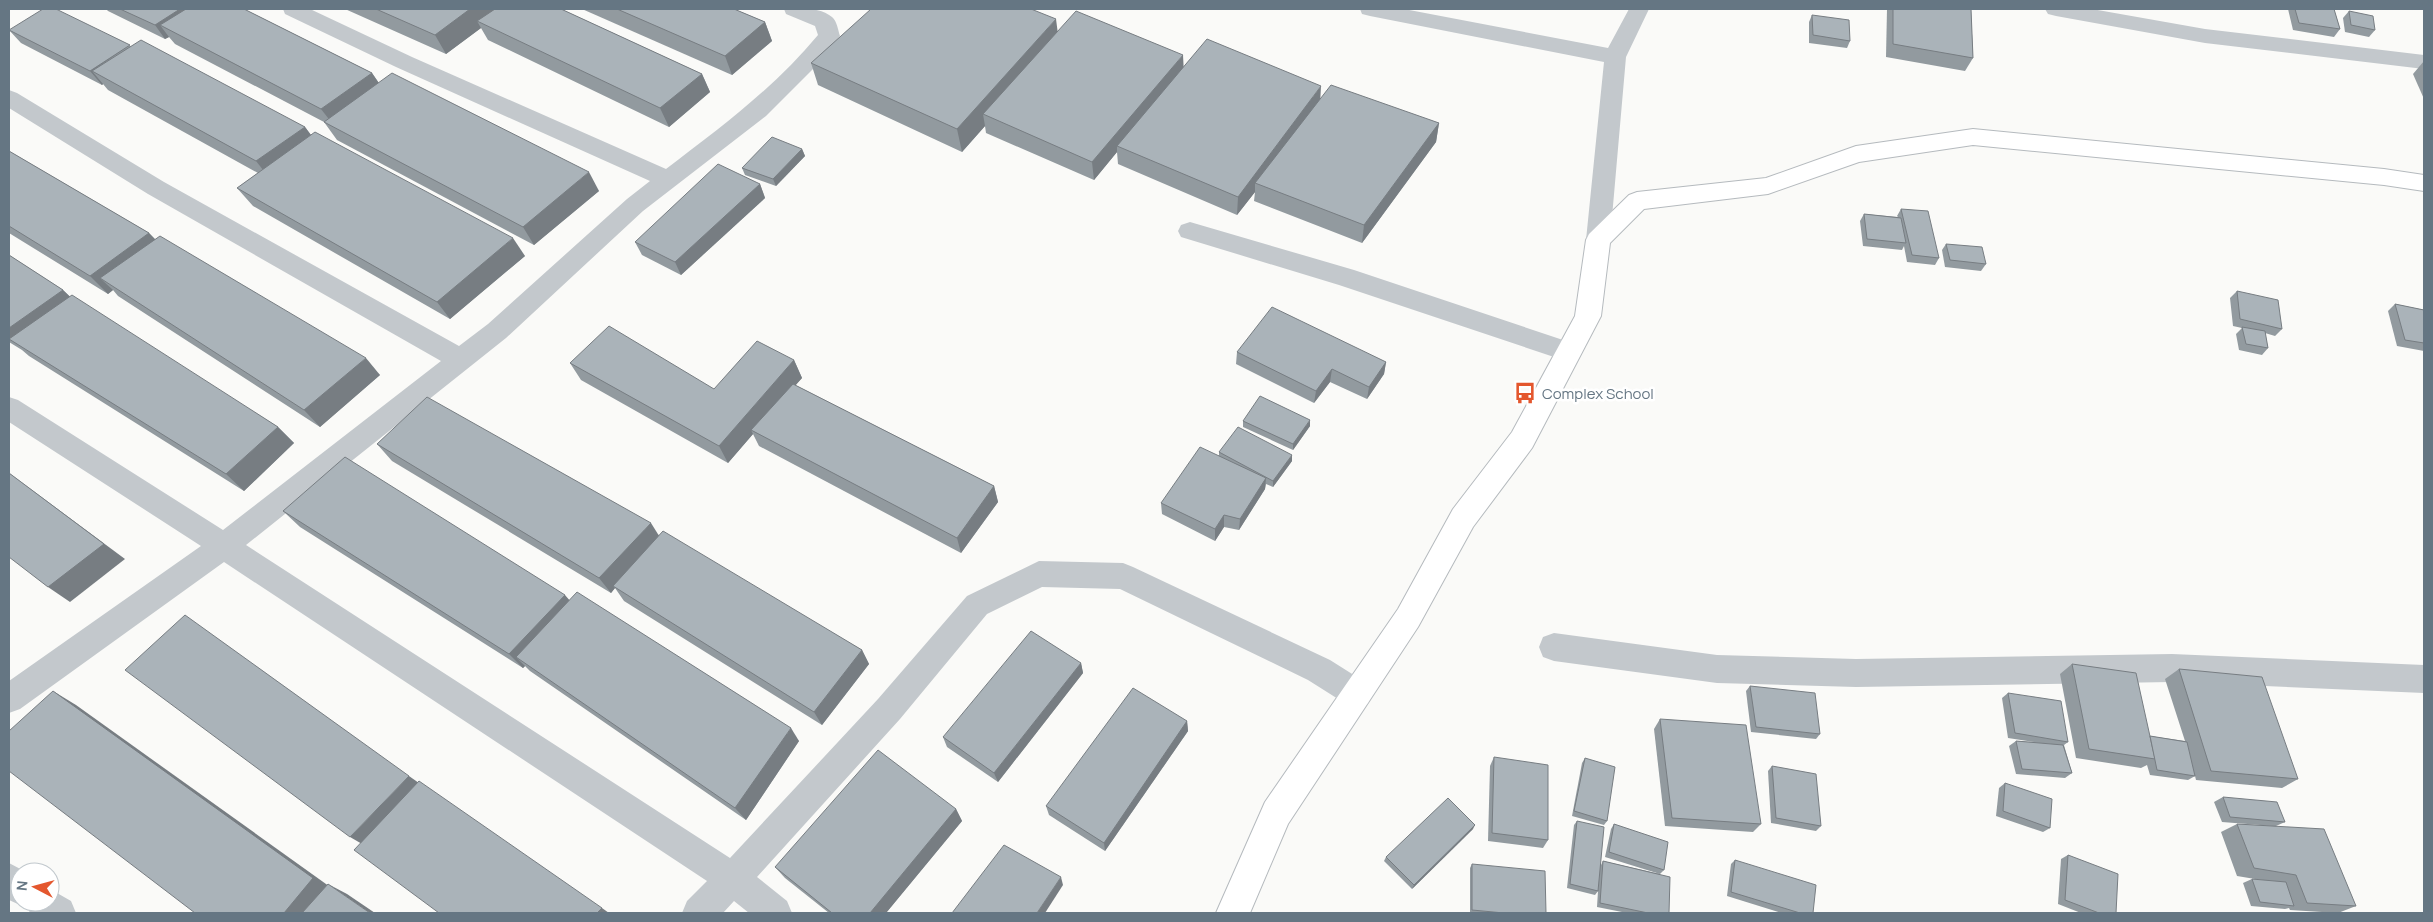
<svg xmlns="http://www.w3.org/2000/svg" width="2433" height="922" viewBox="0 0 2433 922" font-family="Manrope,sans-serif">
<rect width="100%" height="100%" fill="#fafaf8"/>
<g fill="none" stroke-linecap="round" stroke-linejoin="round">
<g stroke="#b5babe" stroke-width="2">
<path id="major" d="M1973,129L2384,169L2424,175V191L2384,185L1973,145L1859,162L1768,194L1644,209L1610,243L1601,316L1532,448L1473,527L1418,627L1288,824L1250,913H1216L1265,802L1398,609L1453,509L1512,432L1575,316L1586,240L1589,234L1629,195L1637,192L1766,178L1856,146Z"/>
</g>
<g fill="#c3c8cc" fill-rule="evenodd">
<path d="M283,9H310L412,57L666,169C720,128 774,88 818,35L815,26L786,14L784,9C799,9 819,6 832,17C837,21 838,30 840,36L820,62L766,116L643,211L506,338L246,545L730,858L878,699L967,596L1039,561L1123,563L1133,567L1330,660L1368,684L1372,694L1368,704L1357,708L1346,704L1308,680L1120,589L1042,587L987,614L900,719L757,877L787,901L792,913H749L734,901L723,913H682L687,901L707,881L224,562L20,709L9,713V681L201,546L9,422V397L18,400L223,530L441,361L148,194L9,108V90L17,93L164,182L459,346L488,324L627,199L650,181L396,67L285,14Z"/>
<path d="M1360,9H1404L1608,48L1629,9H1649L1626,57L1610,240L1607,246L1598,249L1589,246L1586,240L1604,62L1370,16L1362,14Z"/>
<path d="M2045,9H2092L2205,29L2424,55V69L2205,43L2056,16L2048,14Z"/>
<path d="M1190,222L1354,270L1578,345L1582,352L1578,359L1569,362L1339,285L1181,237L1178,231L1181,225Z"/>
<path d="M1554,633L1717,655L1856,659L2172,654L2424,665V693L2172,682L1856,687L1717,683L1554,661L1543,657L1539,647L1543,637Z"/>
<path d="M9,863L26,872H20V902H50V889L71,901L76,913H30L25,902L20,905L9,900Z"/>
</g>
<use href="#major" fill="#fff" fill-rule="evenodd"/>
</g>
<g fill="#929a9f">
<path d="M106,9H244L372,73L379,83L599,191L534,245L337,140L324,122L175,44L169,37L165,39L108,11Z"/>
<path d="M345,9H561L702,74L710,92L669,127L488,40L481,28L446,54Z"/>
<path d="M582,9H734L765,22L772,41L732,75Z"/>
<path d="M1887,9H1971L1973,58L1965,71L1886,57Z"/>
<path d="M2288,9H2334L2340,29L2334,37L2293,30Z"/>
<path d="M2349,11L2375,30L2369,37L2345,32L2343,18Z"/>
<path d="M1812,15L1850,41L1847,48L1809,43V22Z"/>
<path d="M9,30L131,46L305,127L311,135L525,256L450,319L253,206L237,188L258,173L108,90L103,84L102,85L21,43Z"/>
<path d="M1058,31L1184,67L1320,99L1439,123L1436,142L1362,243L1254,201L1255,192L1237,215L1118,164L1117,152L1094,180L986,133L985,126L962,152L818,85L811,63Z"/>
<path d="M2424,61V99L2413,74Z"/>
<path d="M802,149L805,156L776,186L745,175L742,168Z"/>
<path d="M9,151L149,233L155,239L380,375L320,427L118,296L113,290L108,294L9,233Z"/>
<path d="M760,184L765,198L681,275L642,255L635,242Z"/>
<path d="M1901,209L1939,258L1935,265L1907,262L1904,246L1902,250L1863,246L1860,221L1864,214L1898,217L1897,216Z"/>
<path d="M1946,244L1986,264L1981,271L1945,267L1942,250Z"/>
<path d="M9,255L63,290L70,297L278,427L294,443L244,491L29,356L22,350L9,342Z"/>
<path d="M2237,291L2282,329L2275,336L2265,333L2268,348L2262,355L2239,350L2236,334L2242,328L2233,326L2230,298Z"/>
<path d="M2395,304L2424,310V351L2397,346L2388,311Z"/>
<path d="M1237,352L1386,362L1384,374L1367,399L1330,382L1314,403L1236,364Z"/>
<path d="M794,360L802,378L795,385L994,486L998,502L961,553L759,446L753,434L728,463L581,380L570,363L714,389Z"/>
<path d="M1243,421L1310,426L1293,450L1243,427Z"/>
<path d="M377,444L659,535L862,650L869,664L822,725L624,601L615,588L611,593L392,461Z"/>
<path d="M1219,452L1292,461L1273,487L1266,484L1265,489L1239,530L1224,527L1215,541L1162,514L1161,503L1219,455Z"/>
<path d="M283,511L569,600L799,741L746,820L530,671L525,666L523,668L300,527Z"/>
<path d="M1081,663L1083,673L998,782L947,747L943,737Z"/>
<path d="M2072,664L2150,736L2185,741L2165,679L2179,669L2298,779L2282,788L2196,780L2195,776L2188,780L2150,775L2147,765L2141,768L2076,758L2060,674Z"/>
<path d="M1750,686L1820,734L1816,739L1751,732L1746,691Z"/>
<path d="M2008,693L2068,742L2064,745L2072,773L2065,778L2016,774L2009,746L2016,741L2034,742L2008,738L2002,698Z"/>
<path d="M1660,719L1761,824L1753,832L1665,826L1654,729Z"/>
<path d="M1187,721L1188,731L1105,851L1049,815L1046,806Z"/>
<path d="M1494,757L1548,840L1543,848L1488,841L1490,766Z"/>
<path d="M1585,758L1607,821L1604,825L1572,816L1582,763Z"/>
<path d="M1772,766L1821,826L1816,831L1771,823L1768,771Z"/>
<path d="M2005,783L2050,828L2043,832L1996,816L1999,788Z"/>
<path d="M2223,797L2285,822L2276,826L2356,906L2338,913L2290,910L2289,908L2285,909L2251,906L2243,883L2252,879L2261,880L2237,876L2221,832L2237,824L2273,826L2222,822L2214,802Z"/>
<path d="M956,809L962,821L886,913H829L785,878L775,867Z"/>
<path d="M1577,821L1601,865L1603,861L1660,874L1605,857L1611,829L1614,824L1664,870L1660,874L1669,913H1627L1597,907L1598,891L1595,895L1567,888L1574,825Z"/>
<path d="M1473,829L1412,889L1384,861L1386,857Z"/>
<path d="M2068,855L2116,913H2081L2058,904L2061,859Z"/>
<path d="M1735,860L1813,913H1782L1727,896L1731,864Z"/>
<path d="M1472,864L1546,913H1470V868Z"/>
</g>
<g fill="#777d82">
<path d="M180,9H212L160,25L169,37L165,39L155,25Z"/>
<path d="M470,9H506L477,21L481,28L446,54L435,35Z"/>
<path d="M1056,19L1059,42L983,114L985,126L962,152L957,129Z"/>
<path d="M765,22L772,41L732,75L725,56Z"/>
<path d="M130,45L92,71L103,84L102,85L90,71Z"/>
<path d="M1183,55L1184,74L1117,146V152L1094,180L1092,162Z"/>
<path d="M372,73L384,91L335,127L321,109Z"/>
<path d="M702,74L710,92L669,127L660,108Z"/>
<path d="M1321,86L1320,105L1255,183V192L1237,215L1238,197Z"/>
<path d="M1439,123L1436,142L1362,243L1364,225Z"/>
<path d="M305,127L319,146L271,180L256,161Z"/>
<path d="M802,149L805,156L776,186L773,179Z"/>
<path d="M589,172L599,191L534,245L523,227Z"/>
<path d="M760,184L765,198L681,275L675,262Z"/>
<path d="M149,233L166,251L100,278L113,290L108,294L90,276Z"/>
<path d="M513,238L525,256L450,319L437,302Z"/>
<path d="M63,290L82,308L9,339L22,350L9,339V328Z"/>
<path d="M366,358L380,375L320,427L304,410Z"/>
<path d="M794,360L802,378L755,432L751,430L753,434L728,463L719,446Z"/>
<path d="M1386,362L1384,374L1367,399L1369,387Z"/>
<path d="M1332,369L1330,382L1314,403L1316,391Z"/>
<path d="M1310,420V426L1293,450V444Z"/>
<path d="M278,427L294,443L244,491L226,474Z"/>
<path d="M1292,455V461L1273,487V481Z"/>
<path d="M9,473L125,559L70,602L48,587Z"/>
<path d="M1266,478L1265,489L1239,530L1240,519Z"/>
<path d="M994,486L998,502L961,553L957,538Z"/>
<path d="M1224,515V527L1215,541V529Z"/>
<path d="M651,523L661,539L613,586L615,588L611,593L599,578Z"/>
<path d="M565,595L577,609L516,657L525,666L523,668L509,654Z"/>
<path d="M862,650L869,664L822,725L814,712Z"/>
<path d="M1081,663L1083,673L998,782L994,773Z"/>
<path d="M53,691L76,705L333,889L312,913H284Z"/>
<path d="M1187,721L1188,731L1105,851L1104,843Z"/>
<path d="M791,728L799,741L746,820L735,808Z"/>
<path d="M409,776L426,788L369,848L350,837Z"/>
<path d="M956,809L962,821L886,913H870Z"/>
<path d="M1475,825L1473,829L1412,889L1414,885Z"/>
<path d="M1061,877L1063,885L1045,913H1037Z"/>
<path d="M328,884L347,894L375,913H370Z"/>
<path d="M602,908L609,913H597Z"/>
</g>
<g fill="#aab3b9" stroke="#777d82">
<path d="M43,9H56L130,45L90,71L9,30Z"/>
<path d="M120,9H180L155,25Z"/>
<path d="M186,9H244L372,73L321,109L160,25Z"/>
<path d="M376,9H470L435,35Z"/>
<path d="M495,9H561L702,74L660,108L477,21Z"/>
<path d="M617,9H734L765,22L725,56Z"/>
<path d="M871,9H1031L1056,19L957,129L811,63Z"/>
<path d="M1893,9H1971L1973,58L1893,44Z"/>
<path d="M2295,9H2334L2340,29L2299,23Z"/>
<path d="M1076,11L1183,55L1092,162L983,114Z"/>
<path d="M2349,11L2373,16L2375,30L2351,25Z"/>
<path d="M1812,15L1849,20L1850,41L1813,35Z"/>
<path d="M1207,39L1321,86L1238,197L1117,146Z"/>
<path d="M141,40L305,127L256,161L92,71Z"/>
<path d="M392,73L589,172L523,227L324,122Z"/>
<path d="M1331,85L1439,123L1364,225L1255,183Z"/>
<path d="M315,132L513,238L437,302L237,188Z"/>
<path d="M772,137L802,149L773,179L742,168Z"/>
<path d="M9,151L149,233L90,276L9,226Z"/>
<path d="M718,164L760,184L675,262L635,242Z"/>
<path d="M1901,209L1928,211L1939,258L1912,255Z"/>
<path d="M1864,214L1901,218L1906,243L1867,239Z"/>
<path d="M160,236L366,358L304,410L100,278Z"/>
<path d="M1946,244L1982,247L1986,264L1950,260Z"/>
<path d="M9,255L63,290L9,328Z"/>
<path d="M2237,291L2278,300L2282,329L2240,319Z"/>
<path d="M72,295L278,427L226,474L9,339Z"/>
<path d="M2395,304L2424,310V343L2405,340Z"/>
<path d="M1272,307L1386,362L1369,387L1332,369L1316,391L1237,352Z"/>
<path d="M609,326L714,389L757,341L794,360L719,446L570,363Z"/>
<path d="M2242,327L2265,331L2268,348L2246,344Z"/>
<path d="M793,384L994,486L957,538L751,430Z"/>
<path d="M1260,396L1310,420L1293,444L1243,421Z"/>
<path d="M427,397L651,523L599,578L377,444Z"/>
<path d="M1238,427L1292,455L1273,481L1219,452Z"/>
<path d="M1200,447L1266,478L1240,519L1224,515L1215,529L1161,503Z"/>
<path d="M345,457L565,595L509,654L283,511Z"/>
<path d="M9,473L104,544L48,587L9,557Z"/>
<path d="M663,531L862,650L814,712L613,586Z"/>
<path d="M577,592L791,728L735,808L516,657Z"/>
<path d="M185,615L409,776L350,837L125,670Z"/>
<path d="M1031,631L1081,663L994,773L943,737Z"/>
<path d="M2072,664L2136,673L2155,759L2089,749Z"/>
<path d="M2179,669L2262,677L2298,779L2211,771Z"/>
<path d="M1750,686L1815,693L1820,734L1756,727Z"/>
<path d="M1133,688L1187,721L1104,843L1046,806Z"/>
<path d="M53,691L313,878L284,913H195L9,771V731Z"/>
<path d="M2008,693L2061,701L2068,742L2015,733Z"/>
<path d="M1660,719L1746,725L1761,824L1672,818Z"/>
<path d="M2150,736L2187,742L2195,776L2157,770Z"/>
<path d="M2016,741L2063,745L2072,773L2022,769Z"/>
<path d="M878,750L956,809L870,913H832L775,867Z"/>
<path d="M1494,757L1548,765V840L1492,833Z"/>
<path d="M1585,758L1615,767L1607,821L1574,811Z"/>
<path d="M1772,766L1816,774L1821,826L1776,818Z"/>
<path d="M419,781L602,908L597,913H439L354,850Z"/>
<path d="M2005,783L2052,799L2050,828L2003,811Z"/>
<path d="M2223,797L2277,802L2285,822L2230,817Z"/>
<path d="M1448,798L1475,825L1414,885L1386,857Z"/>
<path d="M1577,821L1604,827L1598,891L1570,884Z"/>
<path d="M1614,824L1668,842L1664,870L1609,852Z"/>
<path d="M2237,824L2324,829L2356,906L2307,903L2296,875L2254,868Z"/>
<path d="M1004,845L1061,877L1037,913H952Z"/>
<path d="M2068,855L2118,874L2116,913H2099L2065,900Z"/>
<path d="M1735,860L1816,885L1813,913H1800L1731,892Z"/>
<path d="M1603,861L1670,877L1669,913H1648L1600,903Z"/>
<path d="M1472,864L1545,871L1546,913H1504L1472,910Z"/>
<path d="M2252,879L2286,882L2294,906L2260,902Z"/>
<path d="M328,884L370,913H302Z"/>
</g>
<defs>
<g id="bus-bare" transform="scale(1.725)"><path d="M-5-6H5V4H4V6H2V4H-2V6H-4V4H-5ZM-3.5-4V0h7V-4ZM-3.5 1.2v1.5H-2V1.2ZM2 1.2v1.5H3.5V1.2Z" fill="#e4572e" stroke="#fff" stroke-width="2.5" paint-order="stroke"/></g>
</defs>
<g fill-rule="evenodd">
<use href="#bus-bare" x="1525" y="393"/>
</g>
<g text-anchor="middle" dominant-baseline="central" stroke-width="5" stroke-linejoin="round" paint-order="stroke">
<g font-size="15" fill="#657683" stroke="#fff" text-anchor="start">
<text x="1542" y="393">Complex School</text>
</g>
</g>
<rect width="2433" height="922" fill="none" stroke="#657683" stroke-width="20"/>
<g transform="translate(35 887) rotate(276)"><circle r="24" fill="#ffffff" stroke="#c1c8cd"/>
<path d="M0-4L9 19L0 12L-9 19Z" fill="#e4572e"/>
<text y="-8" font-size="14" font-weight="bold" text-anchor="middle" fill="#657683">N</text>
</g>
</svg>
